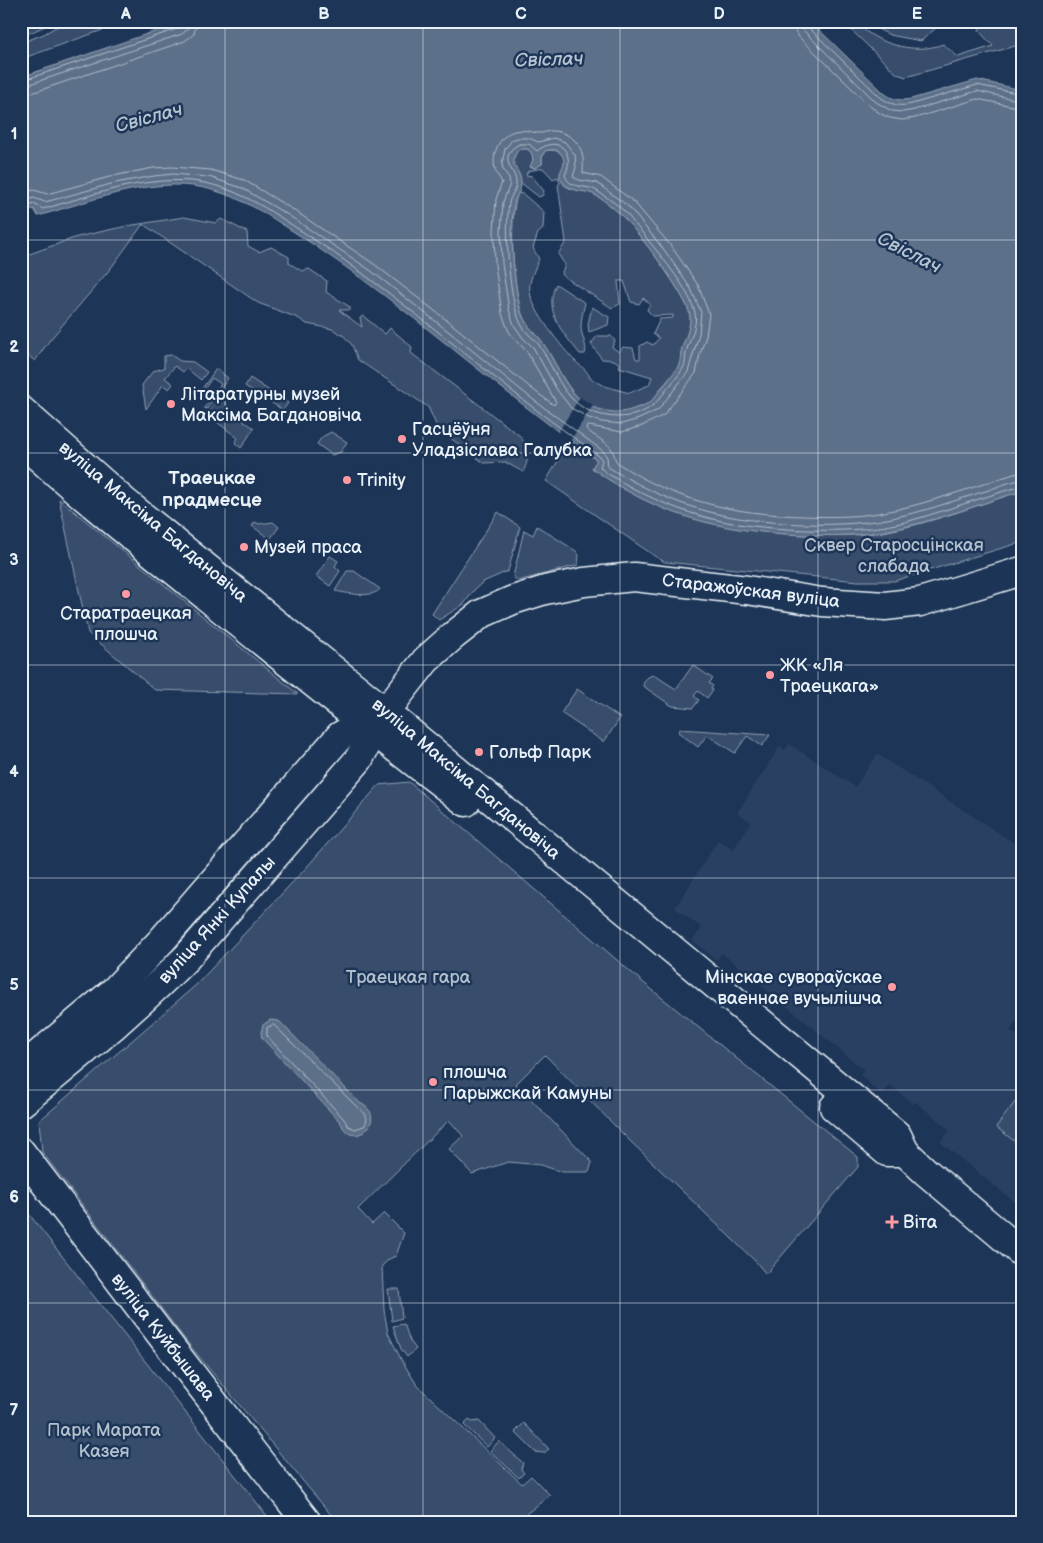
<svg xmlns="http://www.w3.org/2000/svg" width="1043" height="1543" viewBox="0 0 1043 1543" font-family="'Balsamiq Sans',sans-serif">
<rect width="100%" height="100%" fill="#1d3557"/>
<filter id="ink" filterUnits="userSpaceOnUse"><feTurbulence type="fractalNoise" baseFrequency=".02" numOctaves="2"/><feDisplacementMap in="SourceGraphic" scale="10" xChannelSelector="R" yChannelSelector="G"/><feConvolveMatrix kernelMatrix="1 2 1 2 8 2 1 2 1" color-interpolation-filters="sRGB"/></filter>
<g filter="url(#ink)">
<path fill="#2a4162" d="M789,744L855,787L877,754L1022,848V1013L1010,1031L1022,1039V1208L940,1142L950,1130L916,1102L913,1104L890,1085L882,1095L860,1075L864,1070L722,953L716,960L692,940L702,928L675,908L718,840L733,850L751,822L737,813L780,746L785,750Z"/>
<g fill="#374d6c" stroke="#909fb2">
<path d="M21,21H56L21,37Z"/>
<path d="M66,21H128L21,59V43L44,34Z"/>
<path d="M842,21C858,21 857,26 870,34C890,47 920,53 943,44L958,57L993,46L979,31L982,21H1022V44L906,77L897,74Z"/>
<path d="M861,21H944L921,41L890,35Z"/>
<path d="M519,149H528L532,154L533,160L530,167L535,168L542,164V157L544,151C554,149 566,151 564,164C564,168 561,171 560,175C560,179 562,182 564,185C573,192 583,189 593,194C601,198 613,207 620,214C635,227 689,298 690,316C691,327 685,338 682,348C680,354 681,361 678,367C674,374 667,381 662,387C658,392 655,399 650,402C642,407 627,413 618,413C570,410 565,376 543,343C538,334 528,329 524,319C513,294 508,218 518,193L523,194L544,212L543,229L538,233L533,248L539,259C535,269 528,281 530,292C532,310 562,348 575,361C581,367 587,369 590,378L605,386L629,393L649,385L652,377L619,367L620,364L614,360L602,359L591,344L597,336H611L615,341L612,347L619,352L623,347L633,348L636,359H640V346L647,342L653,345L659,338L653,334L660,319L673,318V315L653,316L647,310L650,304L643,298L639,304L631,302L624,281H618L620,304L612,308L563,276L562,272L565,265L558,254L566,242L558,185L560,183L558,177L553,179L543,168L528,171L526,175L532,176L544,191L543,195L539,197L521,183C520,167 506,165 519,149Z"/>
<path d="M184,217L216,223L221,219L247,232L248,246L259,252L271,247L289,257V263L302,271L309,269L327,281L326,292L350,307V310H339L362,327L360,318L363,316L385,334L390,328L412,347L411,353L520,436C529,449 530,458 523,472L505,462L484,463L438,429L428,407L358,360L352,345L344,336L332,329L307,324L298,318L258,303L143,224L111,268L49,341L35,361L21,350V257L77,237L127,226Z"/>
<path d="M556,284L585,303C583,311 581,319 581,327C581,336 588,346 585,354H580C563,333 543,312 556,284Z"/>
<path d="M592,307L609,317L608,325L589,332L588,324Z"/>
<path d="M171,355L180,361L193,362L207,372L201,380L186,368L183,372L175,366L165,378L173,384L169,389L163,385L146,409L142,385L153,371L164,368V356Z"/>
<path d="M216,369L228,378L207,409L204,408L221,384L212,378L198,398L196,397Z"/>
<path d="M250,378L288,403L283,410L245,386Z"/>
<path d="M220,396L235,415L254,428L241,448L235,443L238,438L209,416L211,413L209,411Z"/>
<path d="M331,432L347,442L341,452L332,455L317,444L322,437Z"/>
<path d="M570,441L597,460L592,468C658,517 726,532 807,535C833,536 857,536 883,532C930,524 976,505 1022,491V542L894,581H858L665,562L656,557L546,481Z"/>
<path d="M59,499L298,694L155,690L88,633Z"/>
<path d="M498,512L520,527L508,571L483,582L474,590L464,604L439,620L432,614Z"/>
<path d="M255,522L259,524L273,522L279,527L270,539L252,526Z"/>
<path d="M537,526L576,551L579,555L578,565L518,581L513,577L524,530L533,535Z"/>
<path d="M330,556L338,561L335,566L340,571L330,586L316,576Z"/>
<path d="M347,571H354L380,589C372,599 346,593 335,591Z"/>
<path d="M693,665L713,679L709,683L713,686L711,689L713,690L707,698L698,691L694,696L699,700L693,708L672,706L643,686C644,679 648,676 654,675L676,689Z"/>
<path d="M577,689L620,718L604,742L561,713Z"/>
<path d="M680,729L770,735L762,746L747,736L735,753L707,735L698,747L678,732Z"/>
<path d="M409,782L645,984L858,1157V1167L766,1274L756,1262L628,1139L545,1055L516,1084L592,1162L589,1172H562L541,1165L508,1162L472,1174L449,1149L463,1136L449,1120L358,1209L372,1224L384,1213L404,1233L396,1256L389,1259L382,1266L384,1310L388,1333L402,1361L417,1385L522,1484L531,1476L550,1495L516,1522H337L187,1342L42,1152L39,1121L196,985L305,869L379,785Z"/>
<path d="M1022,1093V1147L996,1127Z"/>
<path d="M21,1204L272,1522H21Z"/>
<path d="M388,1289H399L402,1318L392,1321Z"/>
<path d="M404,1324L410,1341L416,1349L407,1357L401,1349L393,1326Z"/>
<path d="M469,1420L472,1422L479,1421L495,1438L487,1447L464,1425Z"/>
<path d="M524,1423L549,1449L544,1453L535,1452L515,1432Z"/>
<path d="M499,1441L523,1463L521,1469L524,1473L519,1478L490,1451Z"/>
</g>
<g fill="#5d7089" stroke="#95a4b5" fill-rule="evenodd">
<path d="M185,21H810L884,93C893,100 900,101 911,99L977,80L1022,90V491C976,505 931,523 884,531C857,536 832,536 805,535C724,532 658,517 592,468L597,460C498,390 409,308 308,241C272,218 237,192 193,186C142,180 88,202 38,216L34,209L21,215V77ZM519,149H528L532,154L533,160L530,167L535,168L542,164V157L545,151C551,149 557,148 561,154C569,164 558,169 560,178C562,183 567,186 571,188C578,192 586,191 593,194C601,198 613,207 620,214C635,227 689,298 690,316C691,329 684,340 681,352C681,356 681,360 680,363C678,368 654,399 650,402C646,405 640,407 636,408C626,412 618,413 607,411C568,405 562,371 543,343C534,330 525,326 520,309C514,281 509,232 514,204C515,198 520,192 521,186C523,168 505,167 519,149Z"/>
<path d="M270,1020L279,1021L360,1103C391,1118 352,1153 341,1123L262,1038L261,1032L263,1025Z"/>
</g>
<path fill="#1d3557" d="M580,397L593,405L569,443L557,434Z"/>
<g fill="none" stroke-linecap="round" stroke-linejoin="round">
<g stroke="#b0bdcc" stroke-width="1">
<path d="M793,21L794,29L799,37L871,107L881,114L890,118L902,120L915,118L977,99L1022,108"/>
<path d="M800,21L801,27L804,31L876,102L892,111L903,112L914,110L977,91L1022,101"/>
<path d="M807,21L808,27L880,97C891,105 900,107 912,104L977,85L1022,94"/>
<path d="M21,81L180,28L183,26V21"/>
<path d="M21,87L182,34L188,29L190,21"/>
<path d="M21,95L29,94L185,41L194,34L197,21"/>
<path d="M518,138H529L538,142L554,138L565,142L575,155L576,167L573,177L579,180L597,183L629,207L665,251L691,289L701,312L699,334L688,372L658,410L639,419L622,424L602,422L589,418L571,408L557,390L533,347L523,338L514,325L509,310L502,264L501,232L503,202L510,184L509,179L503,169L502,164L505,149L512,140Z"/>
<path d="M520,144H529L537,151C558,134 576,152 565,175C569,190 587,184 597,191C606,197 616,203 624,211C630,217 635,225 641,231C657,252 689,287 695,313C698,326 689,340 686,353C685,358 686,364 683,368C678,378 667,388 660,398C647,415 623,420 602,415C564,407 558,374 539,345C535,339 528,335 524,329C508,308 505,229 509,203C510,197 515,191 516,185C518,172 501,164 511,150C514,147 516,145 520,144Z"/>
<path d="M21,194L34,190L47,194L113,176L153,168L172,167L211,170L244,180L292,209L374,264L453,325L536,392L554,405L556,402L527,352L509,332L502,314L495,265L494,232L496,199L502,182C500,178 496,174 495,169C491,154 500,134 515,131C524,129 530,132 538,133C543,134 548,130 553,131C566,131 579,141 582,153C584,160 583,167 583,173L601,177L634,202L671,246L698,285L709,314L706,336L700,354L696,373L664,415L642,426L622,432L589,426L586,427L587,430C594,436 605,441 611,448C615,454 614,461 619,464C677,502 735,514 803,516C829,517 854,517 879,513C925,505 970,488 1014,474L1022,473"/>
<path d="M21,202L34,198L45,202L115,183L154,176L173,174L209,177L242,188L288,215L370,270L448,331L531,398L603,451L607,457L608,467C675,508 725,521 803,524C838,525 871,524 905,515C933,509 961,498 989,490C999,486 1011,481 1022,480"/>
<path d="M21,209L34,204L43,209C90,196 140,177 191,181C235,185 270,211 306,234C384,285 453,345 526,402C550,421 575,438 599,456L602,460L600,467L605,472C674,515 725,527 807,530C841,531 875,530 909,521C934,514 960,505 985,497C997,494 1010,488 1022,487"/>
<path d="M274,1025L357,1107C365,1112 370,1117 364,1126L355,1129L348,1126L344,1119L267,1036V1028Z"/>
</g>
<g stroke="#e8f1f8" stroke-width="31">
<g id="major">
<path d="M21,410L126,503L372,701L897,1135L905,1152L926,1172L1022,1253"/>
<path d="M21,441C80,496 144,546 207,597C293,667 378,736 466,802"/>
<path d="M21,1069L114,991L162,940L340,736C352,728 366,722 381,725"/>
<path d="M21,1103C79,1057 135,1009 187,957L359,759L374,730L396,698L426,660L453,636L481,614L513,600L545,590L584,582L634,577L747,590L822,602L885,606L920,602L1022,571"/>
<path d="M834,1107L887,1152H905"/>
<path d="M21,1152L165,1340L307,1522"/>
</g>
</g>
<use href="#major" stroke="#1d3557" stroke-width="28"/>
</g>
</g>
<path fill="none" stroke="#e8f1f8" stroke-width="1" stroke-opacity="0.55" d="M225,21V1522M423,21V1522M620,21V1522M818,21V1522M21,240H1022M21,453H1022M21,665H1022M21,878H1022M21,1090H1022M21,1303H1022"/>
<g fill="#ff9aa2" stroke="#1d3557" stroke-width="2">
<circle cx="171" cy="404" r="5"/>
<circle cx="402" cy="439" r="5"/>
<circle cx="347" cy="480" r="5"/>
<circle cx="244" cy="547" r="5"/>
<circle cx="126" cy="594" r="5"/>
<circle cx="770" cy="675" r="5"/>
<circle cx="479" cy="752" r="5"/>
<circle cx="892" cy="987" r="5"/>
<circle cx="433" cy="1082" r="5"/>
<path d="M889.5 1214.5h5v5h5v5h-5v5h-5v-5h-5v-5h5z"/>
</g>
<g text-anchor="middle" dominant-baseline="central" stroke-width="5" stroke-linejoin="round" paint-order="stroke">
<g font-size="18" fill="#e8f1f8" stroke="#1d3557" text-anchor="start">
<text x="181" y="394">Літаратурны музей<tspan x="181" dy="21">Максіма Багдановіча</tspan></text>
<text x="412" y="429">Гасцёўня<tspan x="412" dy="21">Уладзіслава Галубка</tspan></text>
<text x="357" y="480">Trinity</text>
<text x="254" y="547">Музей праса</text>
<text x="126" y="613" text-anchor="middle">Старатраецкая<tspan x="126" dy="21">плошча</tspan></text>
<text x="780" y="665">ЖК «Ля<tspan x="780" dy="21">Траецкага»</tspan></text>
<text x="489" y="752">Гольф Парк</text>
<text x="882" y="977" text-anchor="end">Мінскае сувораўскае<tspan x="882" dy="21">ваеннае вучылішча</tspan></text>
<text x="443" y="1072">плошча<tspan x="443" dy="21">Парыжскай Камуны</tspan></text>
<text x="903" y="1222">Віта</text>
</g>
<g font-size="18" fill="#e8f1f8" stroke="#1d3557">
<text transform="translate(153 522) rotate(40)">вуліца Максіма Багдановіча</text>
<text transform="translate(751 591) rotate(7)">Старажоўская вуліца</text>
<text transform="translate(466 779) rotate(40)">вуліца Максіма Багдановіча</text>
<text transform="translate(217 920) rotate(-48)">вуліца Янкі Купалы</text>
<text transform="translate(163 1337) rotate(52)">вуліца Куйбышава</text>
</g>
<g font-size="18" fill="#b3c0ce" stroke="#1d3557">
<text x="894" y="545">Сквер Старосцінская<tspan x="894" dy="21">слабада</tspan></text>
<text x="408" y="977">Траецкая гара</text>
<text x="104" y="1430">Парк Марата<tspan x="104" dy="21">Казея</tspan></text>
</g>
<g font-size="19" font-style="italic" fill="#b7c4d1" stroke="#1d3557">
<text transform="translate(549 60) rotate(-2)">Свіслач</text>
<text transform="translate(149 118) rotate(-15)">Свіслач</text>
<text transform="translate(909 253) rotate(27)">Свіслач</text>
</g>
<g font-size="19" font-weight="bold" fill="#e8f1f8" stroke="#1d3557">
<text x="212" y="478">Траецкае<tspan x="212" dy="22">прадмесце</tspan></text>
</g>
</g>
<rect width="1043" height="1543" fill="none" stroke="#1d3557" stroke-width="55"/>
<rect x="28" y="28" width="988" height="1488" fill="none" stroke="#e8f1f8" stroke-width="2"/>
<g font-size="16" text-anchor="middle" font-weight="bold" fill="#e8f1f8">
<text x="126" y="19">A</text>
<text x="324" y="19">B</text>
<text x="521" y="19">C</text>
<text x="719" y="19">D</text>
<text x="917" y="19">E</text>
<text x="14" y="139">1</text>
<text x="14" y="352">2</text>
<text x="14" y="565">3</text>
<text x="14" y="777">4</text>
<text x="14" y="990">5</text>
<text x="14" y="1202">6</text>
<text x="14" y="1415">7</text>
</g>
</svg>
